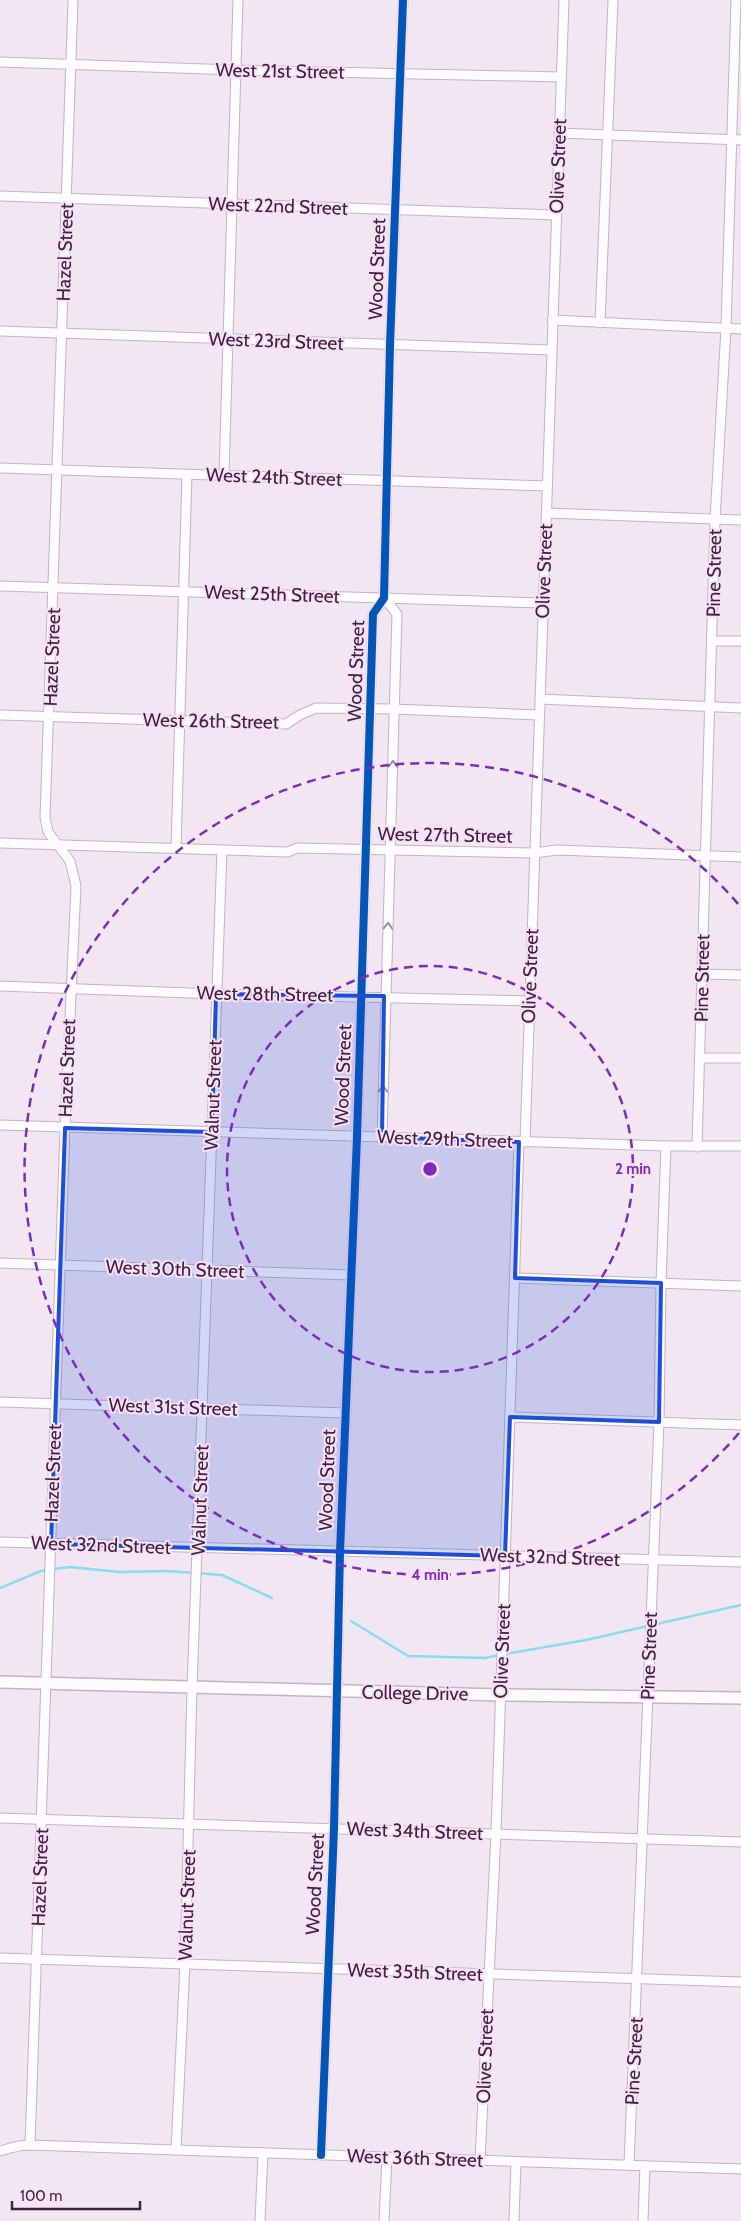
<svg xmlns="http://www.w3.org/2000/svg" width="741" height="2221" viewBox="0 0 741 2221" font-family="Cabin,sans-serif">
<rect width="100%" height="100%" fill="#f3e6f3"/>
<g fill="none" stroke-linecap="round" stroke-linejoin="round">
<g stroke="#86ddec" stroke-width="2.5">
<path d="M53,1569L70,1567L120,1572L167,1571L222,1575L272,1598"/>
<path d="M0,1588L41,1571L47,1570"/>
<path d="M351,1621L408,1656L485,1658L499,1655"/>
<path d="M505,1654L586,1640L741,1605"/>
</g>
<g stroke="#c3b2c3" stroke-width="11">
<g id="minor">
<path d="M0,62L236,70L561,77"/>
<path d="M559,133L741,140"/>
<path d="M0,196L556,215"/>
<path d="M552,320L741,329"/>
<path d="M600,323L613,0"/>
<path d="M0,331L551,350"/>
<path d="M0,468L547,486"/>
<path d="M224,475L238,0"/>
<path d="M546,513L741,520"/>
<path d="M0,586L543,603"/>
<path d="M713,641H741"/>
<path d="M540,699L741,708"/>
<path d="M0,715L286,724L300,715L316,708L394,709L539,715"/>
<path d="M0,843L288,852L297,848L534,853L557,850L741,857"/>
<path d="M176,848L187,475"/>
<path d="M702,974L741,975"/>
<path d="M0,986L216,994L530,1001"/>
<path d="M700,1058H741"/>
<path d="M0,1125L666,1146H741"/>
<path d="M382,1137L397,614L384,598"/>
<path d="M525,1142L564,0"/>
<path d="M697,1147L715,520L726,328L736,0"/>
<path d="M0,1263L351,1275"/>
<path d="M515,1278L741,1286"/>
<path d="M0,1402L346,1413"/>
<path d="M510,1417L741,1425"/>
<path d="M0,1542L741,1562"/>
<path d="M0,1818L741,1842"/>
<path d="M0,1958L741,1982"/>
<path d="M30,2145L65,1128L76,886L70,861L48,832L45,817L73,0"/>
<path d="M176,2150L185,1964L192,1688L222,850"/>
<path d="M0,2151C12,2148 17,2145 30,2145L741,2169"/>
<path d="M321,2155L334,1828L340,1552L357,1137L373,614L384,598L390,345L403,0"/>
<path d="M480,2160L496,1834L519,1142"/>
<path d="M629,2165L659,1422L661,1283L666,1146"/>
<path d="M260,2221L263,2153"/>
<path d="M384,2221L387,2157"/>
<path d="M514,2221L516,2162"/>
<path d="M643,2221L645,2166"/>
</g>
</g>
<g stroke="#c3b2c3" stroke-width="14">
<path id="tertiary" d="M0,1682L500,1695L741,1698"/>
</g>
<use href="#minor" stroke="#fdfbfd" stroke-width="9"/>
<use href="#tertiary" stroke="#fdfbfd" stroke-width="11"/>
<g stroke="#f9e0f8" stroke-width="11">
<path id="cycleway" d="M321,2155L334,1828L340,1552L357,1137L373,614L384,598L390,345L403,0"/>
</g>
<use href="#cycleway" stroke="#0057b8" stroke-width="8"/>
</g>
<defs><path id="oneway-chevron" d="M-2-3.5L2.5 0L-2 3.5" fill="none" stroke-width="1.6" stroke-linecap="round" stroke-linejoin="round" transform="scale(1.25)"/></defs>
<g stroke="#9c909c">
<use href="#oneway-chevron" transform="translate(393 764) rotate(-89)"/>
<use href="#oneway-chevron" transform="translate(388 926) rotate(-87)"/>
<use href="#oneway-chevron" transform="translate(383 1089) rotate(-89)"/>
</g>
<path fill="#1d4ed8" fill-opacity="0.2" stroke="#1d4ed8" stroke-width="4" stroke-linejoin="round" d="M216,994L384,996L382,1137L519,1142L515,1278L661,1283L659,1422L510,1417L505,1556L51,1544L65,1128L212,1132Z"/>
<g fill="none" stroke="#7b2cbf" stroke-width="2.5" stroke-dasharray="9 6">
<circle cx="430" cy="1169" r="203"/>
<path d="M739 1433A406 406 0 1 1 739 905"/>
</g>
<g text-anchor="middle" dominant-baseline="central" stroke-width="4" stroke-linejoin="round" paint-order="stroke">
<g font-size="19" fill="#3c253c" stroke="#f9e0f8">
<text transform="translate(280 71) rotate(1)">West 21st Street</text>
<text transform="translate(558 166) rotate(-88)">Olive Street</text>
<text transform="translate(278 206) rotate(2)">West 22nd Street</text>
<text transform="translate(65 252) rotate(-88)">Hazel Street</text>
<text transform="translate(377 269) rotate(-88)">Wood Street</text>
<text transform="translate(276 341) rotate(2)">West 23rd Street</text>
<text transform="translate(274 477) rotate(2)">West 24th Street</text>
<text transform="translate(544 571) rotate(-88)">Olive Street</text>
<text transform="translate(714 573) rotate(-89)">Pine Street</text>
<text transform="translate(272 594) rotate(2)">West 25th Street</text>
<text transform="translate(52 657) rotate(-88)">Hazel Street</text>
<text transform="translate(356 671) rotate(-88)">Wood Street</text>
<text transform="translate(211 721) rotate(1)">West 26th Street</text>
<text transform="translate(445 835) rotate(1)">West 27th Street</text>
<text transform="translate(530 976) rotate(-88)">Olive Street</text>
<text transform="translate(702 978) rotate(-89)">Pine Street</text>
<text transform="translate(265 994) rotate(1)">West 28th Street</text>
<text transform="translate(67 1068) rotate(-88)">Hazel Street</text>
<text transform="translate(343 1075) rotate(-88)">Wood Street</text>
<text transform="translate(213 1095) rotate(-88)">Walnut Street</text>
<text transform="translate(445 1139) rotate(2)">West 29th Street</text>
<text transform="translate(175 1269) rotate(2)">West 30th Street</text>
<text transform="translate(173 1407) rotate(2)">West 31st Street</text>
<text transform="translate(53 1473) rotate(-88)">Hazel Street</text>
<text transform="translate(327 1480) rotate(-88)">Wood Street</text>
<text transform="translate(200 1500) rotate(-88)">Walnut Street</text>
<text transform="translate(101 1545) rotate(2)">West 32nd Street</text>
<text transform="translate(550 1557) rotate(2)">West 32nd Street</text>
<text transform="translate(502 1651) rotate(-88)">Olive Street</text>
<text transform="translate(649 1656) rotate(-88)">Pine Street</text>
<text transform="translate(415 1693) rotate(1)">College Drive</text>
<text transform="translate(415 1831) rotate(2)">West 34th Street</text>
<text transform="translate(40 1877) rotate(-88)">Hazel Street</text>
<text transform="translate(315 1884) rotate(-87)">Wood Street</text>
<text transform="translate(187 1905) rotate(-88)">Walnut Street</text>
<text transform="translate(415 1972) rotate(2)">West 35th Street</text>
<text transform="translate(485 2056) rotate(-88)">Olive Street</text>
<text transform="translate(634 2061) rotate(-87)">Pine Street</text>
<text transform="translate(415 2158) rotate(2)">West 36th Street</text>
</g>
</g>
<circle cx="430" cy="1169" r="8" fill="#7b2cbf" stroke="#f9e0f8" stroke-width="2.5"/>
<g font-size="15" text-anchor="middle" font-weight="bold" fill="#7b2cbf" stroke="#f9e0f8" stroke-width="4" stroke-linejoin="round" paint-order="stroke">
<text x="633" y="1174">2 min</text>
<text x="430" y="1580">4 min</text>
</g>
<path d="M12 2201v8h128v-8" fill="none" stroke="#3c253c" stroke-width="2.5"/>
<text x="20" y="2201" font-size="15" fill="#3c253c" stroke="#f9e0f8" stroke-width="4" paint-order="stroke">100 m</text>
</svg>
